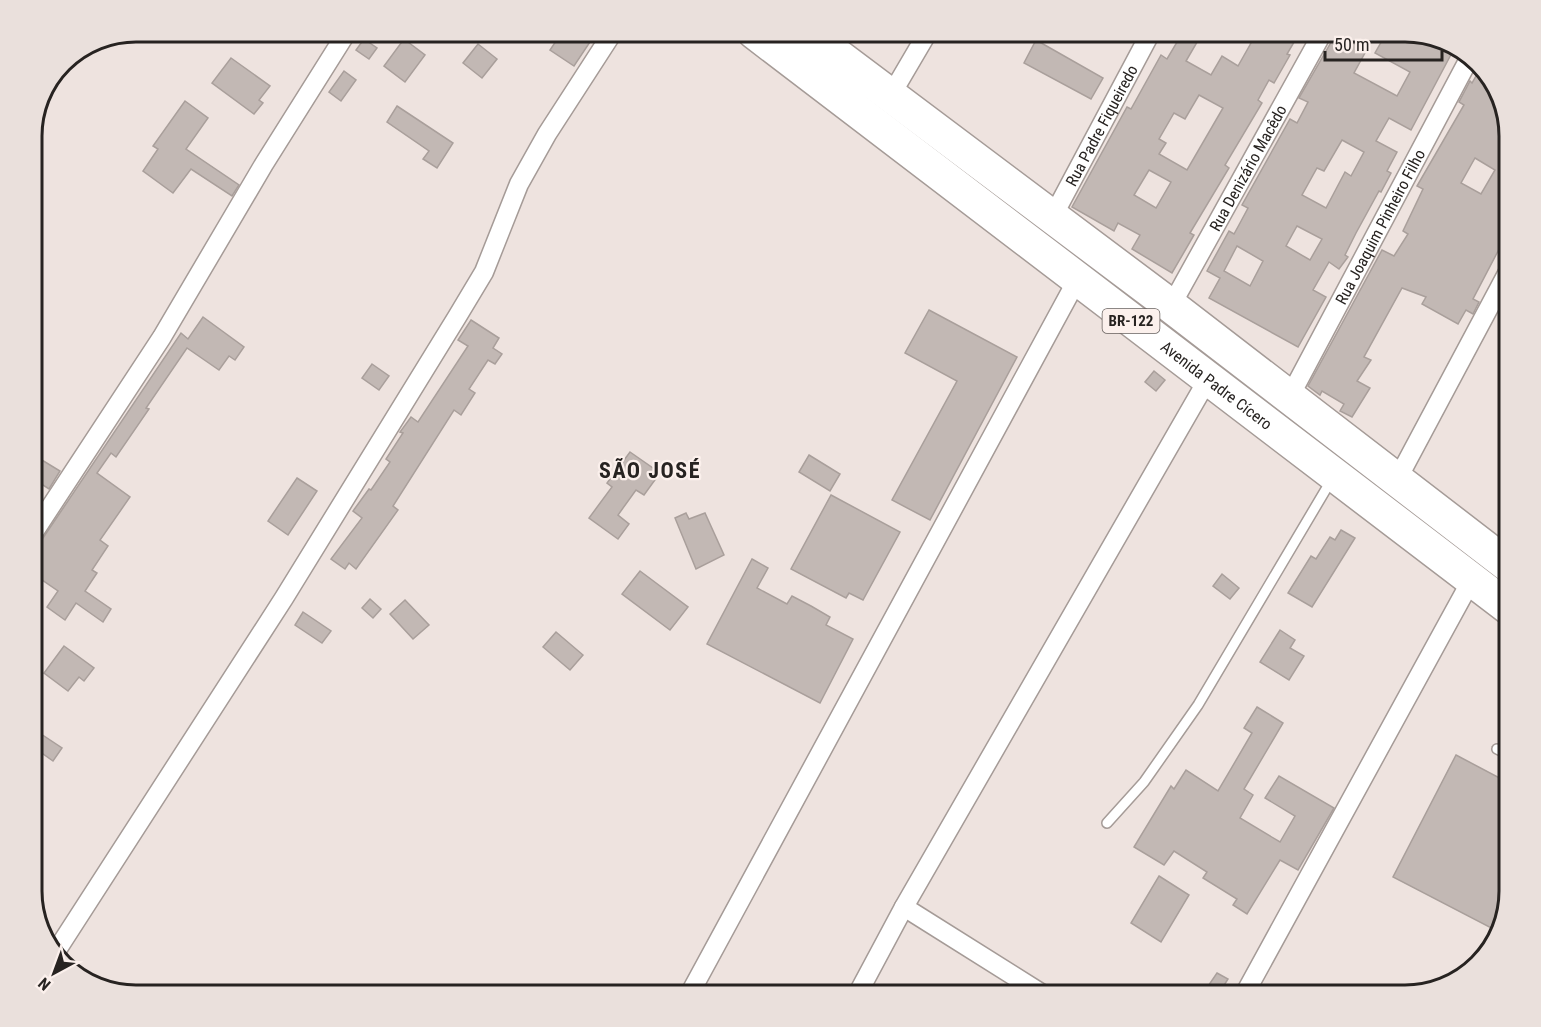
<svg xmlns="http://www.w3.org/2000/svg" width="1541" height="1027" viewBox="0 0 1541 1027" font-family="'Roboto Condensed',sans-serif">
<rect width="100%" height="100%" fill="#eee3df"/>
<g fill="#c2b8b4" stroke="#a99f9b" stroke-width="1.5" fill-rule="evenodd">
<path d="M562,32H593L587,40L590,42L574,66L550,50Z"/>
<path d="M1183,32H1203L1186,61L1211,75L1222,56L1238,66L1251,43L1231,32H1300L1287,54L1290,55L1274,83L1269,80L1258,100L1262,103L1225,165L1229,168L1190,233L1194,235L1172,273L1132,249L1140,235L1118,223L1114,231L1072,207L1127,107L1131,109L1161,55L1167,59ZM1199,95L1223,108L1187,170L1159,154L1166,143L1159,139L1174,113L1185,119ZM1149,170L1171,182L1156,208L1134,195Z"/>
<path d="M1337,32H1359L1353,43L1366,51L1354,73L1397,96L1410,72L1375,53L1387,32H1405L1455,47L1411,130L1389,118L1376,141L1397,152L1387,171L1391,173L1381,192L1379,191L1356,233L1345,255L1348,257L1339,269L1329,262L1313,290L1326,297L1298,347L1209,298L1220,278L1207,271L1229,231L1234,234L1240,223L1248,208L1242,205L1290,119L1297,123L1308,102L1299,98ZM1342,140L1364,152L1351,176L1345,172L1326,208L1302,195L1317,168L1324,171ZM1297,226L1322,239L1310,260L1286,246ZM1237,246L1263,261L1250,286L1224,271Z"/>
<path d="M364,39L377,48L369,59L356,50Z"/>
<path d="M404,39L425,55L405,82L384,66Z"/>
<path d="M1036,40L1103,78L1091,99L1024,63Z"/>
<path d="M478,44L497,59L482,78L463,63Z"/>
<path d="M231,58L270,86L259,100L263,103L254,114L212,83Z"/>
<path d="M1480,69L1499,90L1509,136V230L1473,299L1479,302L1473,314L1466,310L1458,324L1422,304L1426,297L1402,288L1364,357L1371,360L1357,381L1370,388L1352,417L1340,411L1344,404L1322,391L1320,395L1308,386L1382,250L1394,256L1408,234L1403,231L1423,189L1417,186L1464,105L1459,102L1470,81L1472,83ZM1475,158L1495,170L1481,194L1461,183Z"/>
<path d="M344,71L356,80L341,101L329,92Z"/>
<path d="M185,101L208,118L186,149L239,185L232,196L191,169L173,193L143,171L158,149L153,146Z"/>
<path d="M397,106L453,143L437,168L423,159L429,151L387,122Z"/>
<path d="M929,310L1017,357L930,520L892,500L957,381L905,353Z"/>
<path d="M203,317L244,347L235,360L229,356L219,370L187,348L146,408L149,409L116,457L111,453L97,473L130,497L100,540L108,546L92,570L97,573L85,591L111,609L103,622L76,603L65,620L47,607L58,591L32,573V547L41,541L181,333L188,339Z"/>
<path d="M471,320L499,338L493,348L502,354L495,364L488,360L469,389L475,393L461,415L454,410L393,506L398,510L356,569L349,563L345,569L331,559L362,518L353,511L369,489L371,490L390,462L386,459L403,433L400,432L411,417L418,422L468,346L458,340Z"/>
<path d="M372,364L389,376L379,390L362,378Z"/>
<path d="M1154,371L1165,380L1156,391L1145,382Z"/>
<path d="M630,452L660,473L644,495L636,490L618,515L629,524L618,539L589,518L612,487L607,483Z"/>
<path d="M32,454L60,471L49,489L32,478Z"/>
<path d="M809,455L840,474L830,491L799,472Z"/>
<path d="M297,478L317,491L288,535L268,521Z"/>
<path d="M831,495L900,532L863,600L849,593L846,598L791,569Z"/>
<path d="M686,513L689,519L705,513L724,555L696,569L675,518Z"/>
<path d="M1341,530L1355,538L1312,607L1288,593L1311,556L1316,559L1330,537L1335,540Z"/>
<path d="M752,559L768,568L757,588L787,604L792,596L811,606L830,617L826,625L853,639L820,703L707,644Z"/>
<path d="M640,571L688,607L670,630L622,594Z"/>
<path d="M1222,574L1239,588L1230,599L1213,586Z"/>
<path d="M370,599L381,609L373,618L362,608Z"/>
<path d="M405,600L429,625L413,639L390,614Z"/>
<path d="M303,612L331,631L322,643L295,625Z"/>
<path d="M1280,630L1295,640L1290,648L1304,656L1289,680L1260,662Z"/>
<path d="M556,632L583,655L570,670L543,647Z"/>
<path d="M64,646L94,668L84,681L79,677L68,691L44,673Z"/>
<path d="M1257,707L1283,723L1244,789L1253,795L1240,818L1280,842L1295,816L1265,798L1279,776L1334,808L1298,870L1280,860L1247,914L1233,905L1237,899L1203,878L1207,872L1174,851L1164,865L1134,847L1171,786L1174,789L1186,770L1218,791L1252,733L1244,728Z"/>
<path d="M32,728L62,748L53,761L32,746Z"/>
<path d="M1456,755L1509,783V891L1497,931L1393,877Z"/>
<path d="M1159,876L1189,895L1161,942L1131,923Z"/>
<path d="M1217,973L1228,979L1218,995H1202Z"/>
</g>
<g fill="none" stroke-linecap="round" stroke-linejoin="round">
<g stroke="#a59b97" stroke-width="12">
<g id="lane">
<path d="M1497,749L1509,755"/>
<path d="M1107,823L1144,782L1198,705L1332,479"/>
</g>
</g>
<g stroke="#a59b97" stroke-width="21">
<g id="street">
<path d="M891,95L928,32"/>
<path id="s1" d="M1052,218L1151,32"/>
<path id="s2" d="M1171,306L1323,32"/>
<path id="s3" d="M1289,398L1470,57"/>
<path d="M1397,480L1509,270"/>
<path d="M32,535L162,337L264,164L347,32"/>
<path d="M904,907L1044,995"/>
<path d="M55,953L284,598L457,317L484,272L519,184L547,134L613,32"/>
<path d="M689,995L1077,280"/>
<path d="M857,995L904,907L1208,379"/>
<path d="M1244,995L1472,579"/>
</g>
</g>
<g stroke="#a59b97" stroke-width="36">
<g id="highway">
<path id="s4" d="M754,32L1509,608"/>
<path d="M806,32L1171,306L1509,566"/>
</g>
</g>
<use href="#lane" stroke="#fff" stroke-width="9"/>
<use href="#street" stroke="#fff" stroke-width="18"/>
<use href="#highway" stroke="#fff" stroke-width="33"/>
</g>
<g text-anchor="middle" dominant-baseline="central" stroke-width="4.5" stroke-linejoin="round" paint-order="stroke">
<rect fill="#fbf0ec" stroke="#67605e" stroke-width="1.5" x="1102.5" y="309" width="57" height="24" rx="4.5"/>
<g font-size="15" font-weight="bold" fill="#272321">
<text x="1131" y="321">BR-122</text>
</g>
<g font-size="16" fill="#272321" stroke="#fbf0ec">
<text stroke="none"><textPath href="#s1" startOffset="105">Rua Padre Fiqueiredo</textPath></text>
<text stroke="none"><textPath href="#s2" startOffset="158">Rua Denizário Macêdo</textPath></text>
<text stroke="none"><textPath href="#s3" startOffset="194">Rua Joaquim Pinheiro Filho</textPath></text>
<text stroke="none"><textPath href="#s4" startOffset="582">Avenida Padre Cícero</textPath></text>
</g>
<g font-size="22" font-weight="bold" letter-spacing="1.5" fill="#272321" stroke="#fbf0ec">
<text x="650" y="470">SÃO JOSÉ</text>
</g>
</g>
<path d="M0 0H1541V1027H0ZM136 42H1405A94 94 0 0 1 1499 136V891A94 94 0 0 1 1405 985H136A94 94 0 0 1 42 891V136A94 94 0 0 1 136 42Z" fill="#eae0dc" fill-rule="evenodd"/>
<path fill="none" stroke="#272321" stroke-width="3" d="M136 42H1405A94 94 0 0 1 1499 136V891A94 94 0 0 1 1405 985H136A94 94 0 0 1 42 891V136A94 94 0 0 1 136 42Z"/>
<g transform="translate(54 973) rotate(221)" stroke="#fbf0ec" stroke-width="4.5" paint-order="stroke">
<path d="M0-4.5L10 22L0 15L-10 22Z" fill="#272321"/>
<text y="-9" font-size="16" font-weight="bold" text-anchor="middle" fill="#272321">N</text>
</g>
<path d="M1325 51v9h117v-9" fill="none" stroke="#272321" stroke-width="3"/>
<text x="1334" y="51" font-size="18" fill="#272321" stroke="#fbf0ec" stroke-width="4.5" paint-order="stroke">50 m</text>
</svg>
